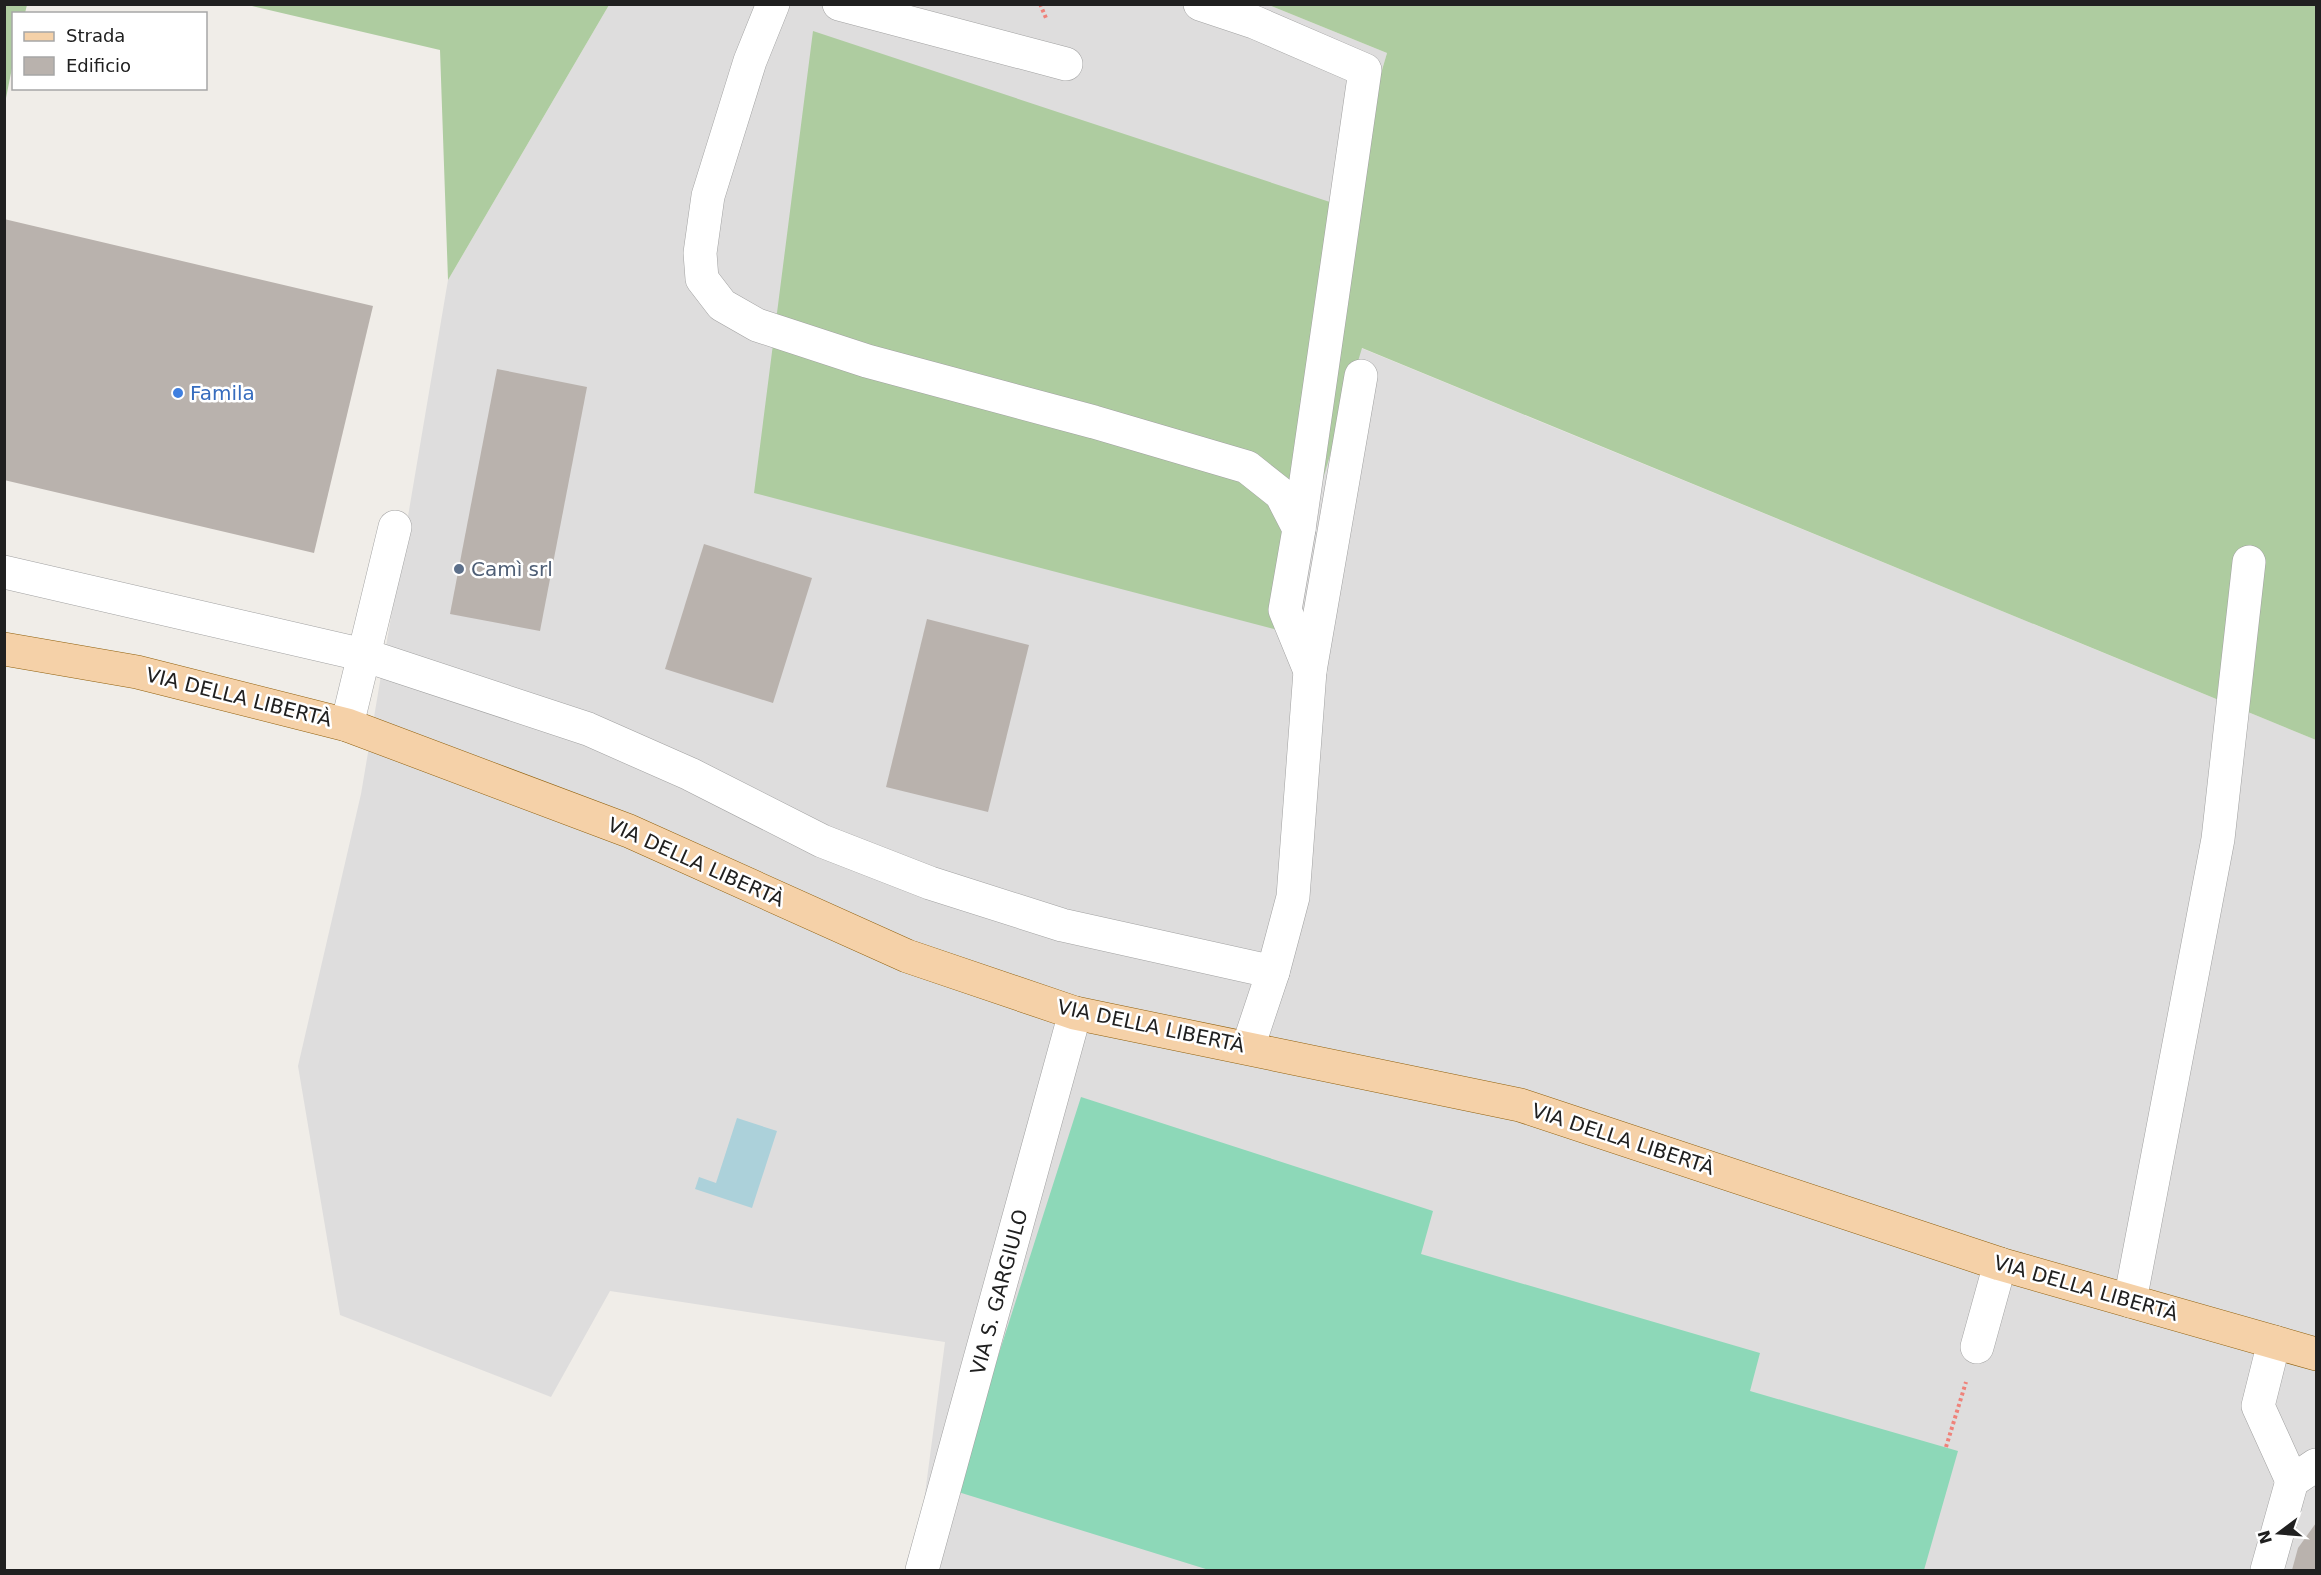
<svg xmlns="http://www.w3.org/2000/svg" width="2321" height="1575" viewBox="0 0 2321 1575" font-family="'DejaVu Sans',sans-serif">
<rect width="100%" height="100%" fill="#f0ede8"/>
<path fill="#dedddd" d="M609,5H1269L1387,53L1343,206L1278,630L1361,348L2316,740V1570H915L945,1342L610,1291L551,1397L340,1315L298,1066L361,794L448,280Z"/>
<g fill="#aecca0">
<path d="M5,4L27,5L25,13L14,14L13,63L5,103Z"/>
<path d="M248,5H609L448,280L440,50Z"/>
<path d="M1269,5H2316V740L1362,348L1278,630L754,493L813,31L1342,206L1387,53Z"/>
</g>
<path fill="#8dd8b8" d="M1081,1097L1433,1211L1421,1254L1760,1353L1750,1391L1958,1451L1924,1570H1209L955,1491Z"/>
<path fill="#acd1da" d="M737,1118L777,1131L752,1208L695,1189L699,1177L716,1183Z"/>
<g fill="#b9b2ad">
<path d="M4,219L373,306L314,553L4,480Z"/>
<path d="M497,369L587,387L540,631L450,614Z"/>
<path d="M704,544L812,578L773,703L665,669Z"/>
<path d="M927,619L1029,645L988,812L886,787Z"/>
<path d="M2316,1523V1570H2292L2298,1548Z"/>
</g>
<g fill="none" stroke-linecap="round" stroke-linejoin="round">
<g stroke="#a1a1a1" stroke-width="34">
<g id="minor">
<path d="M773,4L750,61L708,196L700,253L702,279L722,305L757,325L867,361L1094,422L1247,467L1281,494L1299,529L1285,610L1310,671"/>
<path d="M839,4L1066,64"/>
<path d="M1200,4L1254,22L1365,70L1299,529"/>
<path d="M4,572L364,655L588,729L690,774L822,841L930,883L1062,925L1273,972"/>
<path d="M347,725L395,527"/>
<path d="M1248,1047L1273,972L1293,897L1310,671L1361,376"/>
<path d="M2130,1301L2218,839L2249,562"/>
<path d="M2274,1342L2258,1406L2292,1481"/>
<path d="M1977,1347L2000,1264"/>
<path d="M922,1570L1075,1013"/>
<path d="M2267,1570L2292,1481L2316,1465"/>
</g>
</g>
<g stroke="#90600d" stroke-width="34">
<path id="major" d="M4,649L137,672L347,725L629,831L907,956L1075,1013L1520,1105L2000,1264L2316,1354"/>
</g>
<g stroke="#ef827a" stroke-width="4" stroke-dasharray="3 3" stroke-linecap="butt">
<path d="M1040,4L1046,18"/>
<path d="M1946,1447L1966,1382"/>
</g>
<use href="#minor" stroke="#fff" stroke-width="33"/>
<use href="#major" stroke="#f5d1a8" stroke-width="33"/>
</g>
<circle fill="#3f7fe0" stroke="#fff" stroke-width="2" cx="178" cy="393" r="6"/>
<circle fill="#5c6f8a" stroke="#fff" stroke-width="2" cx="459" cy="569" r="6"/>
<g text-anchor="middle" dominant-baseline="central" stroke-width="5" stroke-linejoin="round" paint-order="stroke">
<g font-size="20" fill="#366cbe" stroke="#fff" text-anchor="start">
<text x="190" y="393">Famila</text>
</g>
<g font-size="20" fill="#4e5e75" stroke="#fff" text-anchor="start">
<text x="471" y="569">Camì srl</text>
</g>
<g font-size="20" fill="#202020" stroke="#fff">
<text transform="translate(239 697) rotate(14)">VIA DELLA LIBERTÀ</text>
<text transform="translate(696 862) rotate(24)">VIA DELLA LIBERTÀ</text>
<text transform="translate(1151 1026) rotate(12)">VIA DELLA LIBERTÀ</text>
<text transform="translate(1623 1139) rotate(18)">VIA DELLA LIBERTÀ</text>
<text transform="translate(2086 1288) rotate(16)">VIA DELLA LIBERTÀ</text>
<text transform="translate(999 1292) rotate(-75)">VIA S. GARGIULO</text>
</g>
</g>
<rect width="2321" height="1575" fill="none" stroke="#202020" stroke-width="12"/>
<rect x="12" y="12" width="195" height="78" fill="#ffffff" stroke="#a6a6a6" stroke-width="1.5"/>
<rect x="24" y="32" width="30" height="9" fill="#f5d1a8" stroke="#a6a6a6" stroke-width="1.5"/>
<text x="66" y="42" font-size="18" fill="#202020">Strada</text>
<rect x="24" y="57" width="30" height="18" fill="#b9b2ad" stroke="#a6a6a6" stroke-width="1.5"/>
<text x="66" y="72" font-size="18" fill="#202020">Edificio</text>
<g transform="translate(2279 1533) rotate(254)" stroke="#ffffff" stroke-width="4.5" paint-order="stroke">
<path d="M0-4.5L10 22L0 15L-10 22Z" fill="#202020"/>
<text y="-9" font-size="16" font-weight="bold" text-anchor="middle" fill="#202020">N</text>
</g>
</svg>
